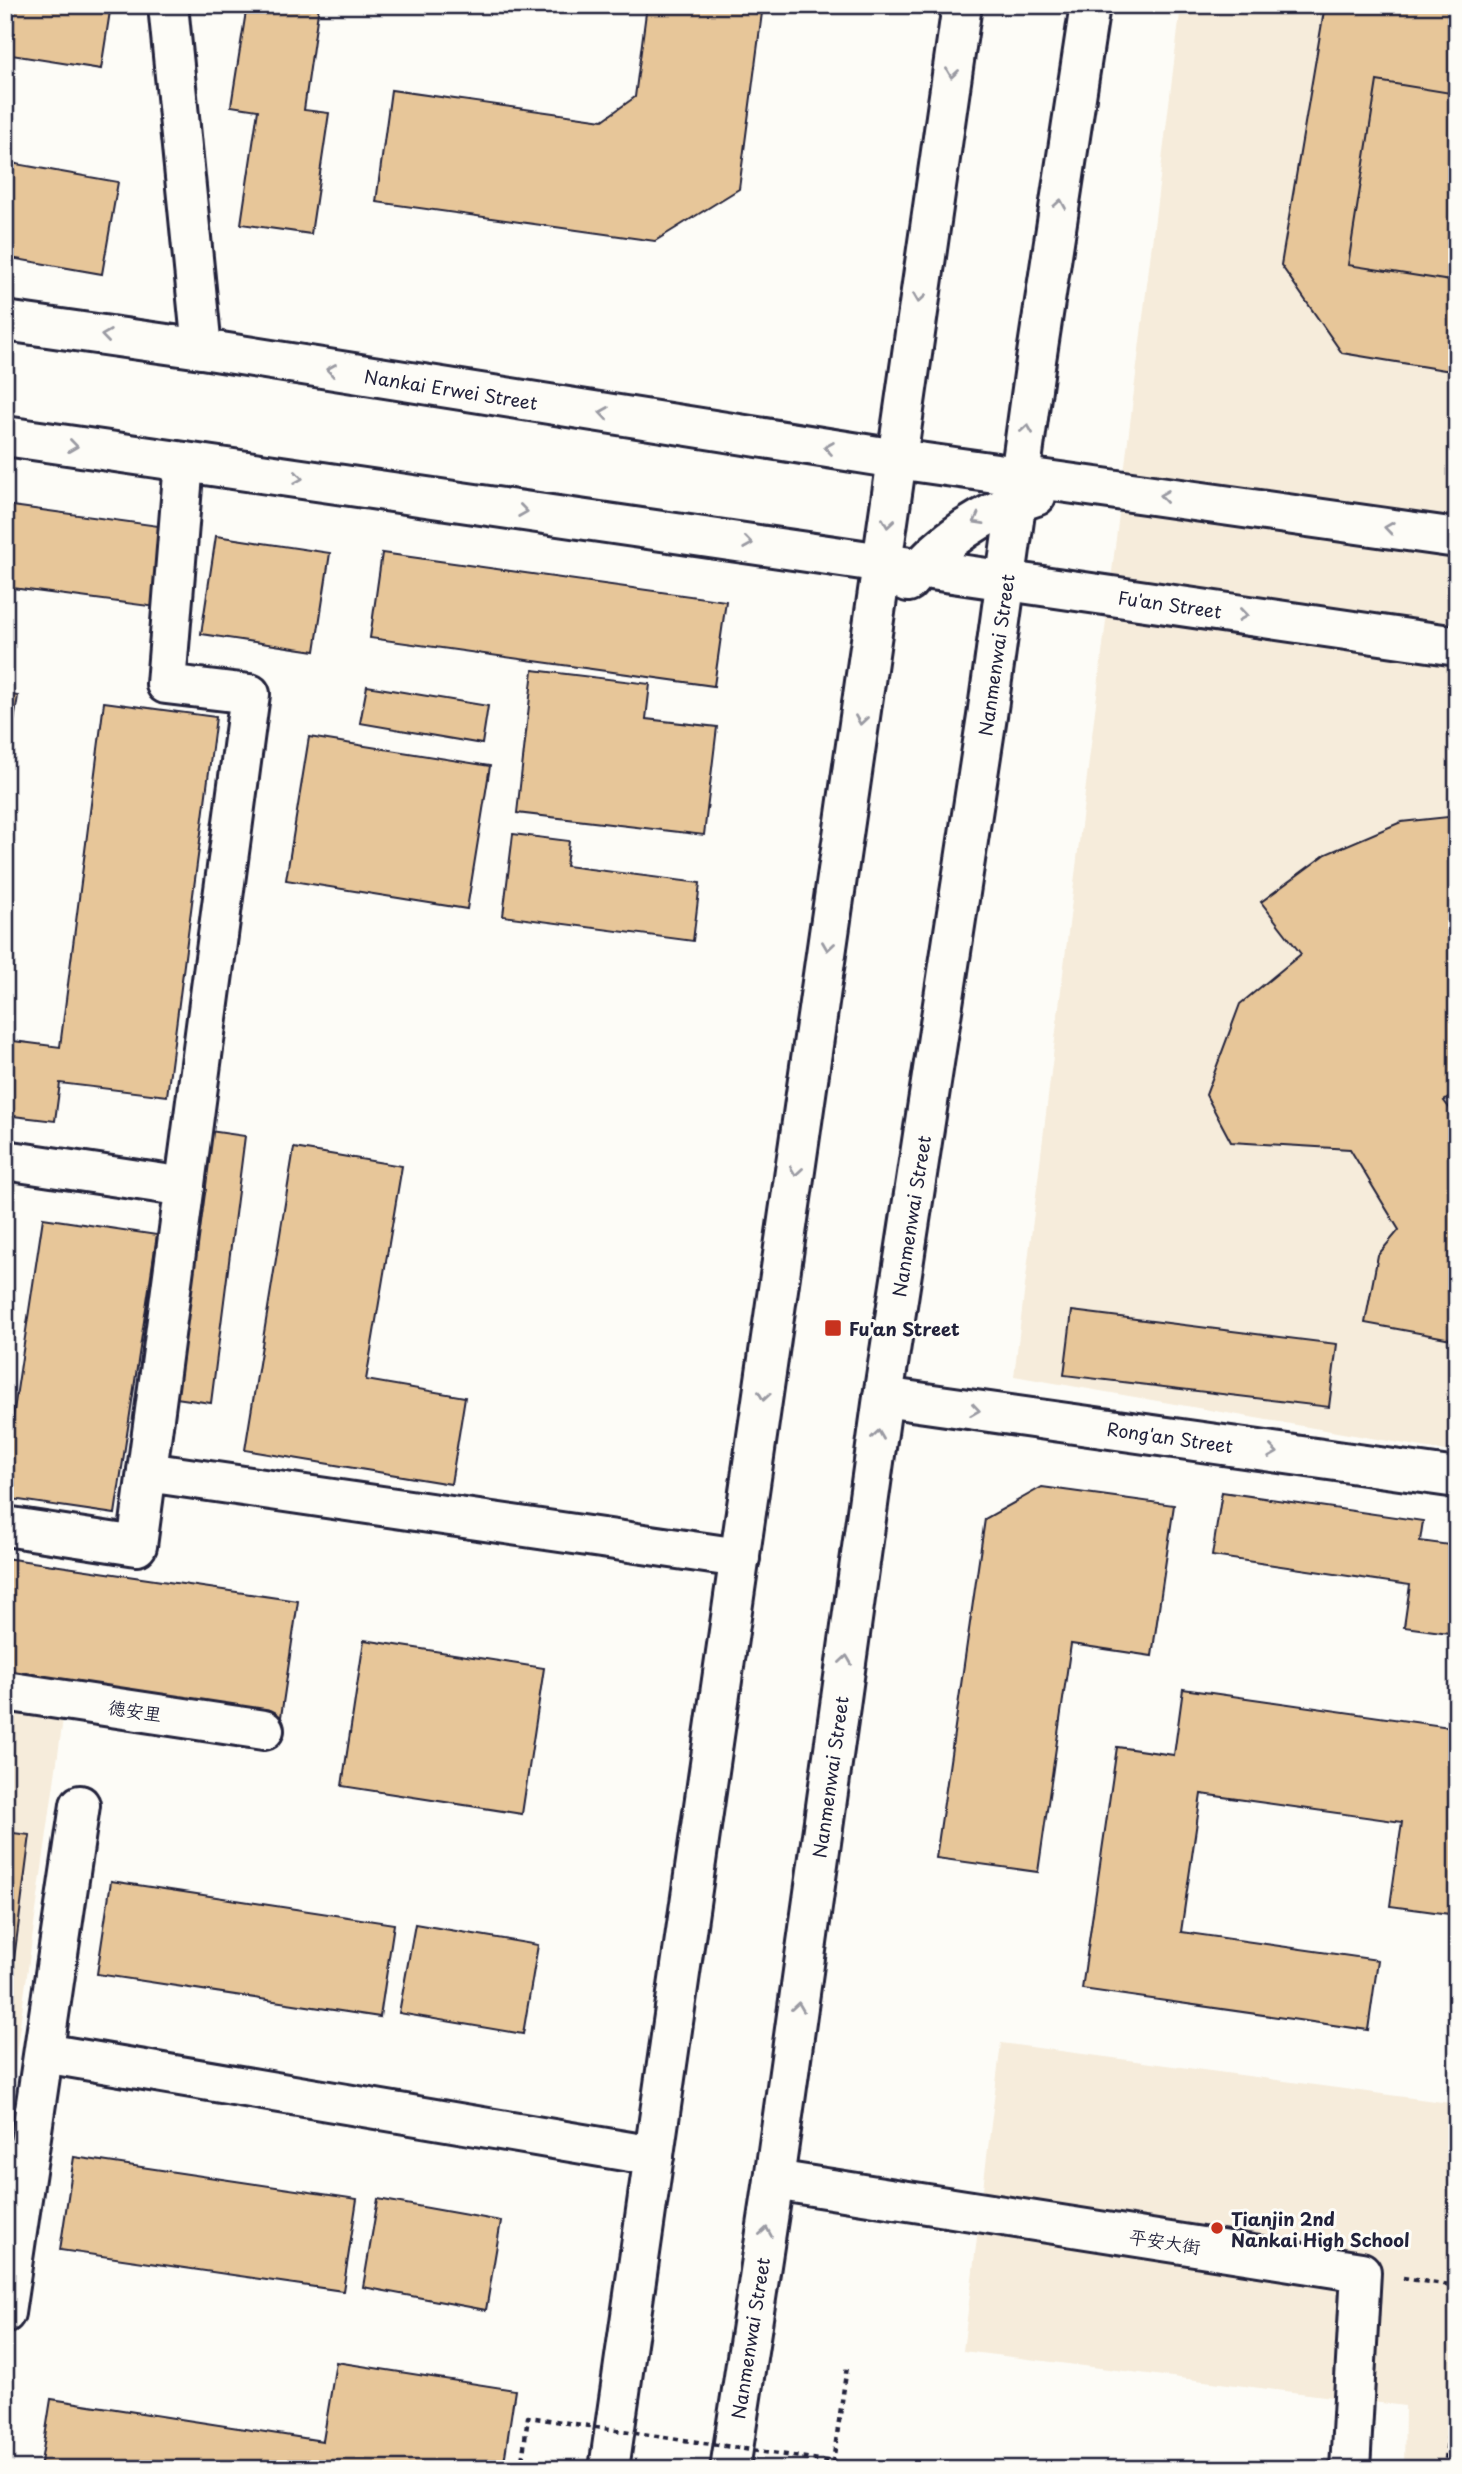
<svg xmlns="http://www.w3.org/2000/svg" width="1462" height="2474" viewBox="0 0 1462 2474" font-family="'Playpen Sans','LXGW WenKai TC',sans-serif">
<rect width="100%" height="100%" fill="#fdfcf7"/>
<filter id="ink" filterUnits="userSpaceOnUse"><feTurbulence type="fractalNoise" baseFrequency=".0143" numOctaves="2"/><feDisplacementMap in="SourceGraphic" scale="14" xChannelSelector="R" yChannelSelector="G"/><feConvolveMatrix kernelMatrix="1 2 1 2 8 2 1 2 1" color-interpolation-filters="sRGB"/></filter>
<g filter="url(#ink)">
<g fill="#f6ecdb">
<path d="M1181,5H1457V1453L1014,1376Z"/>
<path d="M5,1711L63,1719L5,2132Z"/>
<path d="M1001,2043L1457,2104V2469H1404L1405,2406L963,2351Z"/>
</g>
<g fill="#e7c699" stroke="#22223b" stroke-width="2">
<path d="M5,5H111L101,69L5,54Z"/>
<path d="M247,5H319L304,110L329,113L311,234L241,224L258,110L231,106Z"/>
<path d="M647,5H763L739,189L655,241L376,202L391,90L603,120L635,97Z"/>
<path d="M1325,5L1457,7V372L1342,353L1281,265Z"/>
<path d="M1377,81L1457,94V282L1348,265Z"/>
<path d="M5,162L118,182L102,274L5,257Z"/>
<path d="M5,505L166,527L156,607L5,587Z"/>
<path d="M216,536L330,553L315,651L201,634Z"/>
<path d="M382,553L726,601L714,686L370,638Z"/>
<path d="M533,670L650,684L646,719L717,727L704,835L517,813Z"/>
<path d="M367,686L488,706L482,744L360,723Z"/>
<path d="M5,694L18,696L5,778Z"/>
<path d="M104,702L216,717L167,1096L60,1083L55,1121L5,1115V1040L60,1047Z"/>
<path d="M309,737L490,766L467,909L286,880Z"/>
<path d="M1457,816V1092L1444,1101L1457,1118V1340L1365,1323L1378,1255L1399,1230L1350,1149L1231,1142L1206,1095L1240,1004L1301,954L1261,902L1326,854L1401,822Z"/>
<path d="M513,834L569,841L566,866L700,883L693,941L503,916Z"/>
<path d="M196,1129L245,1136L211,1403L162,1396Z"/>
<path d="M294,1148L402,1166L366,1380L465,1397L451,1484L245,1450Z"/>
<path d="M43,1218L157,1235L115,1514L5,1498V1470Z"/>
<path d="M1072,1311L1337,1344L1329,1407L1064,1375Z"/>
<path d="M1042,1487L1174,1505L1152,1656L1071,1644L1038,1872L936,1858L985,1519Z"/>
<path d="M1222,1492L1423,1521L1420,1541L1457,1546V1634L1404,1627L1410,1585L1212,1556Z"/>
<path d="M5,1558L298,1601L281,1717L5,1676Z"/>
<path d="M364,1640L544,1668L522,1814L342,1786Z"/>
<path d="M1183,1689L1457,1728V1915L1390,1906L1402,1822L1201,1794L1181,1932L1378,1960L1368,2030L1082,1989L1117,1747L1174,1755Z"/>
<path d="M5,1832L30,1835L5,2029Z"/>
<path d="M111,1881L394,1924L380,2017L97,1974Z"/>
<path d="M415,1924L538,1945L523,2034L399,2013Z"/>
<path d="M74,2157L357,2199L343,2291L60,2250Z"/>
<path d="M378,2199L501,2221L486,2310L363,2287Z"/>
<path d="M336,2362L515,2390L503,2469H40L51,2399L323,2441Z"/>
</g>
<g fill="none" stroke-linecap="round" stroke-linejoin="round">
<g stroke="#22223b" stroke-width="44">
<g id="minor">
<path d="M168,5L202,349"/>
<path d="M5,1160L185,1187"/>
<path d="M883,1397L1457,1478"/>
<path d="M147,1472L740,1558"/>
<path d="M5,1526L137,1546L250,694L166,684L184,462"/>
<path d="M5,1691L264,1730"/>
<path d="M44,2053L654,2156"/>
<path d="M774,2180L1361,2272L1350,2469"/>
<path d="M5,2313L80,1805"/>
</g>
</g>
<g stroke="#22223b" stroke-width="44">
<g id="major">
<path d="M5,321L202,349L897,459L1457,538"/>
<path d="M5,436L1457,646"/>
<path d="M908,582C943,539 983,512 1036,496"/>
<path d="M609,2469L962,5"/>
<path d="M730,2469L774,2180L883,1397L987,716L1035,367L1090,5"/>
</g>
</g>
<g stroke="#22223b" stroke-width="4.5" stroke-dasharray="5 5" stroke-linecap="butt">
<path d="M1403,2278L1457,2286"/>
<path d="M1445,2469L1457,2348"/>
</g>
<use href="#minor" stroke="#fdfcf7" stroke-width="38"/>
<use href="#major" stroke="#fdfcf7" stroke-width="38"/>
<path stroke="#22223b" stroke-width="4.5" stroke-dasharray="5 5" stroke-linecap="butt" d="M521,2469L528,2417L833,2462L847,2367"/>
</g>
<defs><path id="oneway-chevron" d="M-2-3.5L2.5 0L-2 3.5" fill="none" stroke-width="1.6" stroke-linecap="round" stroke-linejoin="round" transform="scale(1.75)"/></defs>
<g stroke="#9a9aa2">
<use href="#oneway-chevron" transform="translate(952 73) rotate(98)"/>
<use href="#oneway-chevron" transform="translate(1060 204) rotate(-81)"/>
<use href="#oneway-chevron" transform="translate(919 298) rotate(98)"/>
<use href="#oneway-chevron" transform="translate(106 336) rotate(-172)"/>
<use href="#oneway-chevron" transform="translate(331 370) rotate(-171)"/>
<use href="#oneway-chevron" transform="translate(604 413) rotate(-171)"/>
<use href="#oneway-chevron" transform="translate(1027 429) rotate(-82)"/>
<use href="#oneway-chevron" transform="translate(73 446) rotate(8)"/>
<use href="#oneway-chevron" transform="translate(829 448) rotate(-171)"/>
<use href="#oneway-chevron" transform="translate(298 478) rotate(8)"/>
<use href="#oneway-chevron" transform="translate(1164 496) rotate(-172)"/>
<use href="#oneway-chevron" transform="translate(523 511) rotate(8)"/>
<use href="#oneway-chevron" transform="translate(978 520) rotate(151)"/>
<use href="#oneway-chevron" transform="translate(888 523) rotate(98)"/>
<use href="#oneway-chevron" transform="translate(1389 528) rotate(-172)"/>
<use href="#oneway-chevron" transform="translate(748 543) rotate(8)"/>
<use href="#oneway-chevron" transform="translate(1243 615) rotate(8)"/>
<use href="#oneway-chevron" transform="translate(861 720) rotate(98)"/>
<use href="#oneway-chevron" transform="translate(828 946) rotate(98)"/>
<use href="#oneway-chevron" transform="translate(796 1171) rotate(98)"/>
<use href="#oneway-chevron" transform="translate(764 1396) rotate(98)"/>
<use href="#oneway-chevron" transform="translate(975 1410) rotate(8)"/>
<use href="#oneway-chevron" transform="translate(878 1435) rotate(-82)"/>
<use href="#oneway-chevron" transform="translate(1273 1452) rotate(8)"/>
<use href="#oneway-chevron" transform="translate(846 1660) rotate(-82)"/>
<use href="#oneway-chevron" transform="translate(798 2007) rotate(-82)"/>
<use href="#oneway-chevron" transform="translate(766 2232) rotate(-81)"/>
</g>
</g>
<g fill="#c8321e" stroke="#fdfcf7" stroke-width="2.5">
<rect x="824" y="1319" width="18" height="18" rx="3.5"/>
<circle cx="1217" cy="2228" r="7"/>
</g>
<g text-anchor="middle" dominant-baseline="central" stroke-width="6" stroke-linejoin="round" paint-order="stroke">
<g font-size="18" fill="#22223b" stroke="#fdfcf7">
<text transform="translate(451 389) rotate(9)">Nankai Erwei Street</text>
<text transform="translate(1170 604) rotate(8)">Fu'an Street</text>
<text transform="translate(996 655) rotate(-82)">Nanmenwai Street</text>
<text transform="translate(911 1216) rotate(-81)">Nanmenwai Street</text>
<text transform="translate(1170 1437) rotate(8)">Rong'an Street</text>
<text transform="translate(135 1710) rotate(9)">德安里</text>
<text transform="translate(830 1777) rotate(-82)">Nanmenwai Street</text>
<text transform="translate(1165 2241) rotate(9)">平安大街</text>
<text transform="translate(750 2338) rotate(-81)">Nanmenwai Street</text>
</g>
<g font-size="18" font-weight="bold" fill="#22223b" stroke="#fdfcf7" text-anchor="start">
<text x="849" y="1328">Fu'an Street</text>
<text x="1231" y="2218">Tianjin 2nd<tspan x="1231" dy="21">Nankai High School</tspan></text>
</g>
</g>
<rect width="1462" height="2474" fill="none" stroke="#fdfcf7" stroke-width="28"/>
<rect x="14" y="14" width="1434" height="2446" fill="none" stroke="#22223b" stroke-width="2.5" filter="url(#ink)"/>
</svg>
